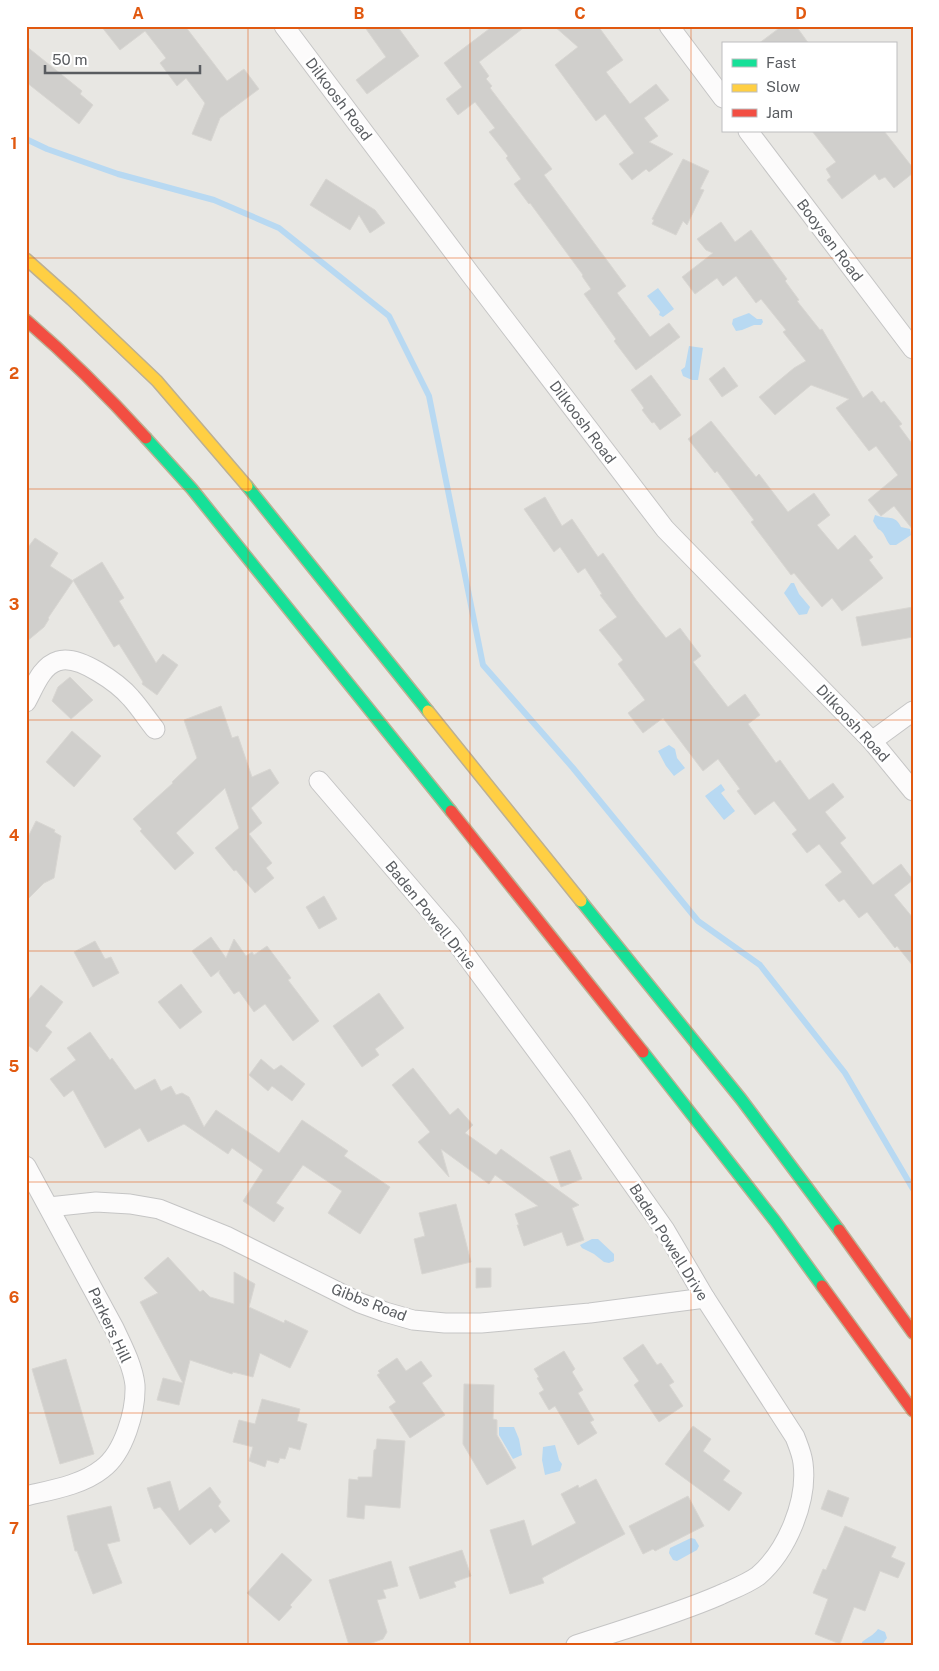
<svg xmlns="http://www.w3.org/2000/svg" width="939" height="1671" viewBox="0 0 939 1671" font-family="'Public Sans',sans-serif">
<rect width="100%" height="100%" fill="#e8e7e3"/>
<g fill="#b8d9f2">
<path d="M658,288L674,309L663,317L659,315L660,312L647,296Z"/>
<path d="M749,313L757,319H762L763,322L761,325H754L742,330L736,331L732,324L733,319Z"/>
<path d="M689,346L703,348L698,380H692L683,376L681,370L685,367Z"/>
<path d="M875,515C888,520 895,514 901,527L910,529L911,535L896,545H890C885,539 885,532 878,529L873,521Z"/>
<path d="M791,583H794L799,594L810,607L807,614L799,615L784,593Z"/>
<path d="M669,745L675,749L677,758L685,768L674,776L666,766L658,751Z"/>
<path d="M721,784L725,790L721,793L735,811L724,820L705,796Z"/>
<path d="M592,1239H598L614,1254V1261L609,1263L604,1262L594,1254L582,1248L580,1245Z"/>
<path d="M499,1427H514L519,1439L522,1455L513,1459L499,1435Z"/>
<path d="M555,1445L559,1460L562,1464L560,1471L545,1475L542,1460L543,1447Z"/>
<path d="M691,1538L695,1539L699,1546L697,1550L677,1561L673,1560L669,1553L670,1548Z"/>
<path d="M878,1629L885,1632L887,1638L882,1645H862V1642C868,1637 874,1635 878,1629Z"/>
</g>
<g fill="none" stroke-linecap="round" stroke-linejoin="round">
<path stroke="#b8d9f2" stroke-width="6" d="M26,139L47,149L118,174L214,200L279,228L389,316L429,396L483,665L573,768L698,921L760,965L845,1073L913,1189"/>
</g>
<g fill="#d0cfcc" stroke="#d8d6d2">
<path d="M101,26H185L227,81L244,69L259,89L220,118L211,141L192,134L205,103L186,78L177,86L160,63L166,58L145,31L120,50Z"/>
<path d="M364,26H397L419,56L367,94L356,80L386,57Z"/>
<path d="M493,26H526L479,62L489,76L486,79L492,86L490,88L552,169L544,175L626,286L617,293L650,337L669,323L680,337L636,370L614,341L616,339L584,294L591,289L582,276L583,275L530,203L529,204L514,184L521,179L506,158L508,156L489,132L495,128L475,102L458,115L446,99L462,87L444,63Z"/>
<path d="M554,26H598L623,60L606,72L630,104L656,84L669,100L644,118L658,136L649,142L673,154L649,172L646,169L632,180L619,164L634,153L605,114L596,121L555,65L578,47Z"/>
<path d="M782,26H796L809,44H758Z"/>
<path d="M26,46L82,91L80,94L93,105L79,124L26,82Z"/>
<path d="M812,131H884L913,168V173L894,188L885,177L879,180L875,174L842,199L827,180L831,177L826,169L836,162Z"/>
<path d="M683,159L709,171L700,189L704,190L687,225L683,221L676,235L652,224L654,220L652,219Z"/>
<path d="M326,179L375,210L385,223L370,233L359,215L350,230L310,205Z"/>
<path d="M721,222L735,242L751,230L787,279L785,281L799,300L797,301L820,330L822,329L863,398L872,391L881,403L884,401L902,424L899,426L913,445V530L894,506L881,516L868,500L898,475L876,446L869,451L836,408L849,399L811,385L775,415L759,397L794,368L806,361L783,332L786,330L761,299L756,303L736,276L723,286L717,278L695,294L682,277L713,253L706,250L697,239Z"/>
<path d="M724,367L738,386L722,397L709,379Z"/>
<path d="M651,375L681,415L660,430L654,422L652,423L642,410L644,408L631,390Z"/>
<path d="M711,421L756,477L759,474L788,512L814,493L830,515L817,525L838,550L855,535L873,557L869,560L883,578L842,611L832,598L822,607L794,573L791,575L751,522L754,520L717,471L715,473L688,439Z"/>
<path d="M545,497L562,526L572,519L598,557L603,553L637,601L666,638L680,628L701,656L693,662L728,707L745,694L760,715L748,724L776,763L780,760L809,800L833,783L844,797L825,812L846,838L840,843L873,885L901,864L913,880L894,895L913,918V966L897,946L895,948L867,912L859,918L844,899L839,902L825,885L842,872L819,844L807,853L792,834L797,830L774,801L755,815L737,791L740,789L718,759L703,771L663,718L643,733L628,713L645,700L618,664L623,660L599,630L617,617L600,595L602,594L585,568L578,573L560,547L554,552L524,509Z"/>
<path d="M35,538L58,553L50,566L73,581L48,618L49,619L44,627L26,642V550Z"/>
<path d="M102,562L124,598L119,601L156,663L163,654L178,665L157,695L142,684L143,682L119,644L114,647L73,580Z"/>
<path d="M913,607V637L862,646L856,617Z"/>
<path d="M70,677L93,700L71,719L52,701L58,687Z"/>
<path d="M221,706L232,738L238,736L252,777L270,769L279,783L251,808L262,823L249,834L272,863L266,868L274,878L255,893L236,870L234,871L215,848L239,828L225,788L176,833L194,853L175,870L140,831L142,829L133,819L173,783L172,782L197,758L184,720Z"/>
<path d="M72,731L101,756L74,787L46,762Z"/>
<path d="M36,821L55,830L54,832L61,836L54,878L44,883L26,901V841Z"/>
<path d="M324,896L337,919L319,929L306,907Z"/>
<path d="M211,937L226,958L234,939L246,956L252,952L254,955L267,946L291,978L288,980L319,1021L293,1041L265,1004L254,1012L239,991L234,994L219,973L220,970L211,977L192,951Z"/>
<path d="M95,941L105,959L111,957L119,973L93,987L74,952Z"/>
<path d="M181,984L202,1012L180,1029L158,1002Z"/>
<path d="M41,985L63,1002L45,1026L52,1032L37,1052L29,1046L26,1050V1003Z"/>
<path d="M379,993L404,1028L375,1049L379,1055L362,1067L333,1026Z"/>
<path d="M90,1032L110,1060L112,1058L135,1090L155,1079L161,1091L171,1086L176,1095L182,1093L189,1097L204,1127L216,1110L279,1153L302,1120L348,1151L344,1156L390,1187L360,1234L328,1213L342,1191L303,1165L276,1203L284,1208L274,1222L243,1201L263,1170L232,1148L228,1154L184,1124L148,1142L140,1128L105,1148L73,1090L64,1097L50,1079L76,1060L67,1048Z"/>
<path d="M261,1059L274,1070L281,1065L305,1084L292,1101L272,1086L268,1091L249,1075Z"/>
<path d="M413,1068L450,1115L458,1108L473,1125L465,1133L496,1155L501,1149L579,1205L572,1208L584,1240L567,1246L562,1232L524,1246L517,1225H519L515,1214L538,1206L495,1175L489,1184L441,1149L449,1177L418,1142L430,1132L392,1085Z"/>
<path d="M570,1150L582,1179L561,1187L550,1157Z"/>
<path d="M456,1204L471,1262L422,1274L414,1239L425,1236L419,1213Z"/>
<path d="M168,1257L200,1292L203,1290L210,1297L234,1304V1272L255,1284L249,1307L284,1323L285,1320L308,1331L290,1368L260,1353L253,1377L233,1372L232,1374L190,1360L179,1405L157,1400L163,1378L183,1383L140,1302L158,1293L144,1278Z"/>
<path d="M476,1268H491V1287L476,1288Z"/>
<path d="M643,1344L657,1365L661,1363L674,1382L669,1385L683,1406L659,1422L634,1385L639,1381L623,1358Z"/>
<path d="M564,1351L575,1369L572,1372L583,1390L578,1393L594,1420L590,1422L597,1433L578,1445L555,1406L549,1410L539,1393L544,1390L537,1378L539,1377L534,1369Z"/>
<path d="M397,1358L406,1371L421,1361L432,1376L422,1383L445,1415L410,1438L389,1407L396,1402L377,1375L380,1373L378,1371Z"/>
<path d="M66,1359L94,1454L60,1464L32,1369Z"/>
<path d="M464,1384L494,1385L493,1419L497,1420V1435L516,1468L487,1485L463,1444Z"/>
<path d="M262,1399L300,1409L297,1421L307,1424L300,1450L289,1447L285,1459L280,1458L278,1463L267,1460L265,1467L249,1461L253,1447L233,1442L239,1420L255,1424Z"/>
<path d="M693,1426L711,1439L703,1451L730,1471L723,1480L742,1493L729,1511L665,1464Z"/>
<path d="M377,1439L405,1441L400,1508L365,1505L364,1519L347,1517L349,1479L358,1480V1477H372L374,1450L376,1449Z"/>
<path d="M596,1479L625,1534L542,1578L544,1583L510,1594L490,1530L524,1520L532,1546L576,1523L561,1494L578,1485L579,1488Z"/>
<path d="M170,1481L179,1511L210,1487L221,1502L218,1506L230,1521L215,1533L211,1528L190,1545L160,1507L154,1509L147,1488Z"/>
<path d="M828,1490L849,1498L842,1517L821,1509Z"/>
<path d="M688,1496L704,1526L655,1551L653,1549L643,1554L629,1526Z"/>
<path d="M111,1506L120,1541L107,1544L122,1583L93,1594L77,1551H75L67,1516Z"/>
<path d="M845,1526L896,1547L891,1557L905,1563L898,1578L880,1571L865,1611L854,1607L840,1644L815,1634L828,1599L813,1593L823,1569L826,1570Z"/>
<path d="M462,1550L471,1576L454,1582L456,1587L420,1599L409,1567Z"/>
<path d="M282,1553L312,1580L290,1605L292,1607L279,1621L247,1593Z"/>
<path d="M391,1561L398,1586L383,1590L386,1598L377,1600L387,1632L383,1639L366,1645H349L329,1580Z"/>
</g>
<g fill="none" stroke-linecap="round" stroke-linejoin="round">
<g stroke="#c5c5c5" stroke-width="21">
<g id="street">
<path d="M284,26L471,275L665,529L872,741L913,791"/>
<path d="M669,26L723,98"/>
<path d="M748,131L913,349"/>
<path d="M26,702C34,688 41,666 58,661C79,654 119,684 131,698C140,708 147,719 155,729"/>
<path d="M872,741L913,711"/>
<path d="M319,781L451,935L579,1108L665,1230L705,1298L795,1437C798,1445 802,1454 803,1463C808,1501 787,1551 758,1576C747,1584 733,1589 720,1595C674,1615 624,1629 576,1645"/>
<path d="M26,1166L114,1328C122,1345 133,1366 135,1385C136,1411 124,1453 102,1469C82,1485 51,1490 26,1496"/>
<path d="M49,1207L96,1202L130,1204L159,1209L226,1236L360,1303L385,1312L413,1320L445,1323H481L590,1313L705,1298"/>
</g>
</g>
<g stroke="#bcb093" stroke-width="14">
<g id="fast">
<path d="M146,438L192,489L451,811"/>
<path d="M247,486L428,711"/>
<path d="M581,901L741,1099L839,1230"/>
<path d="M643,1052L775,1221L822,1286"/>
</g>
</g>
<g stroke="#bcb093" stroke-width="14">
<g id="slow">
<path d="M26,259L72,300L157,381L247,486"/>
<path d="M428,711L581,901"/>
</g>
</g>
<g stroke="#bcb093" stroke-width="14">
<g id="jam">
<path d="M26,320C69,357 108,396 146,438"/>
<path d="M451,811L643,1052"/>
<path d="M839,1230L913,1333"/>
<path d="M822,1286L913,1411"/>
</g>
</g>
<use href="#street" stroke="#fcfbfb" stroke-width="19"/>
<use href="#fast" stroke="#16e098" stroke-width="11"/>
<use href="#slow" stroke="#ffcf43" stroke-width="11"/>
<use href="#jam" stroke="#f24e42" stroke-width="11"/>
</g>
<path fill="none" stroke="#e15910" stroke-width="1" stroke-opacity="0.55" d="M248,26V1645M470,26V1645M691,26V1645M26,258H913M26,489H913M26,720H913M26,951H913M26,1182H913M26,1413H913"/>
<g text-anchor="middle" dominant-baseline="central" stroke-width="5" stroke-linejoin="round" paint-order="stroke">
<g font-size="15" fill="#595c60" stroke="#fff">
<text transform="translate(339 99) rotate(53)">Dilkoosh Road</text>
<text transform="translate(830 240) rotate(53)">Booysen Road</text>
<text transform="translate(583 422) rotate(53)">Dilkoosh Road</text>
<text transform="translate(853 723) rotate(47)">Dilkoosh Road</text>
<text transform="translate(431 915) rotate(51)">Baden Powell Drive</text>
<text transform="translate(669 1242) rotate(58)">Baden Powell Drive</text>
<text transform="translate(369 1302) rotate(21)">Gibbs Road</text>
<text transform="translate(110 1325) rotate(65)">Parkers Hill</text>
</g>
</g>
<rect width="939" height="1671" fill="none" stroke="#ffffff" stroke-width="55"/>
<rect x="722" y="42" width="175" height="90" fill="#ffffff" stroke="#bdbebf"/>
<rect x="732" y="59" width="25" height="8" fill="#16e098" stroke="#bdbebf"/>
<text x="766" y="68" font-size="15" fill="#595c60">Fast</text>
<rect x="732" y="84" width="25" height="8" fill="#ffcf43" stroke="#bdbebf"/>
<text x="766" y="92" font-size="15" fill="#595c60">Slow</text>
<rect x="732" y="109" width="25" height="8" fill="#f24e42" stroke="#bdbebf"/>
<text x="766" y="118" font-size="15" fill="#595c60">Jam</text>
<path d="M45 65v8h155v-8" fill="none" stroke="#595c60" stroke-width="2.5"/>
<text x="52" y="65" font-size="15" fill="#595c60" stroke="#ffffff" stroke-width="4" paint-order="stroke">50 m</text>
<rect x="28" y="28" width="884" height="1616" fill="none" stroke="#e15910" stroke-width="2"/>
<g font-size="16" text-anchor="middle" font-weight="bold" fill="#e15910">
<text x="138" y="19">A</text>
<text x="359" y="19">B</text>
<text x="580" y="19">C</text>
<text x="801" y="19">D</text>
<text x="14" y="149">1</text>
<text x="14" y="379">2</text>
<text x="14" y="610">3</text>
<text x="14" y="841">4</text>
<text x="14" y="1072">5</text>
<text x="14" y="1303">6</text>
<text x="14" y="1534">7</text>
</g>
</svg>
